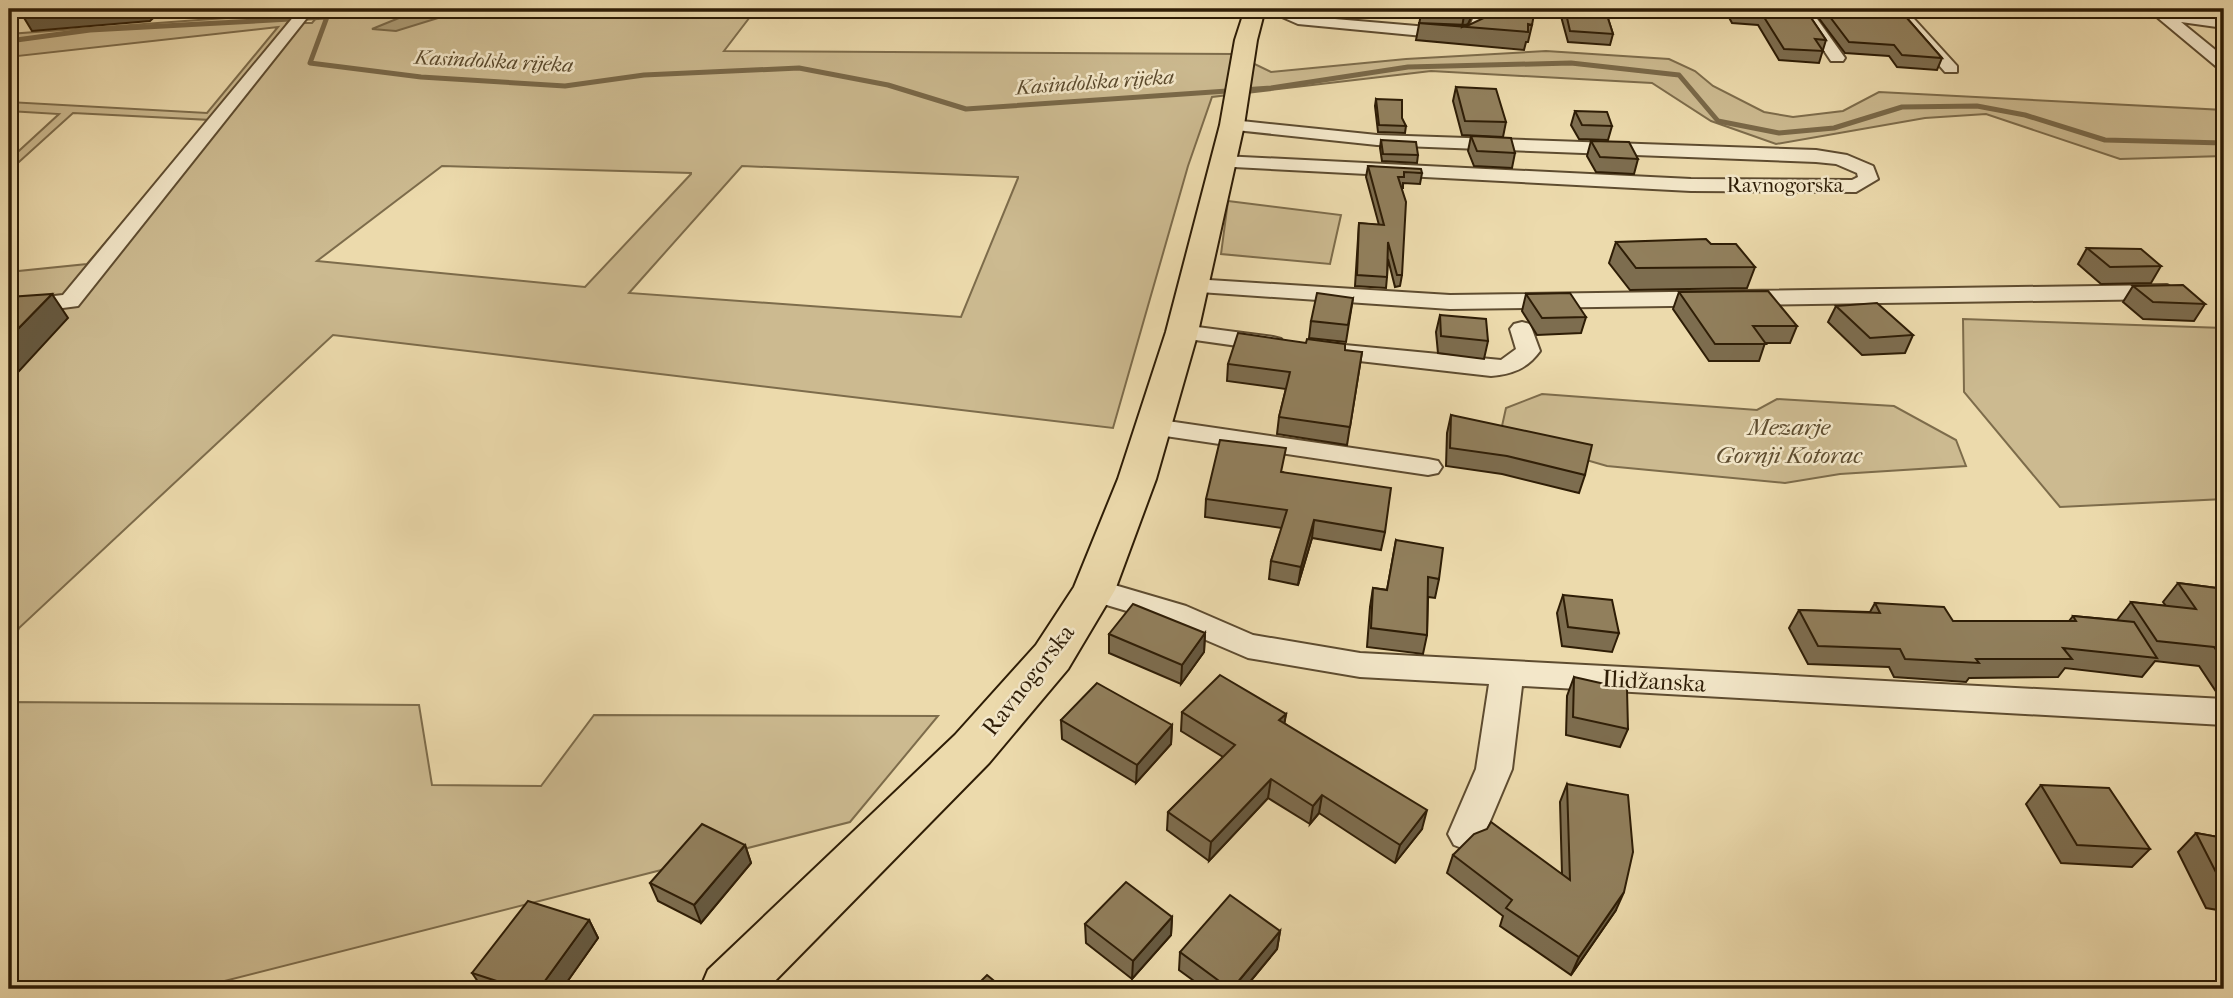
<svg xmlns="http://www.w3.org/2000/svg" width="2233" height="998" viewBox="0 0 2233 998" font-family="'IM FELL French Canon',serif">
<rect width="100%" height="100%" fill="#ecdaac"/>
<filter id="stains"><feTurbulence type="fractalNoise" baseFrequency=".00286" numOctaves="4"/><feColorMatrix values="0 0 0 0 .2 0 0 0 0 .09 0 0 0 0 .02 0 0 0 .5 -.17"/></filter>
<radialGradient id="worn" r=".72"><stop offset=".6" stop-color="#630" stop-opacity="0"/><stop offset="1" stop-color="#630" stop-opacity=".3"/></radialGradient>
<g fill="#ccba90" stroke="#7d6c4b" stroke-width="2" fill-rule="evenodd">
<path d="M340,9H756L724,51L1234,54L1271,72L1406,59L1546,51L1669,59L1695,71L1713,86L1764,112L1793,117L1843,111L1879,92L2224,110V156L2120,159L1986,114L1925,118L1776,144L1711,121L1652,83L1431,71L1212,97L1188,166L1113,428L333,335L19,628L9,649V272L87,264L210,120L73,113L9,171V160L59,114L9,111V102L207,113L278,27L9,57V34L294,13L287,23H312L323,10ZM442,166L691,173V174L585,287L317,261ZM742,166L1018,177V178L961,317L629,293Z"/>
<path d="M1228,201L1341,215L1330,264L1221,254Z"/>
<path d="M1963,319L2224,328V499L2060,507L1964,392Z"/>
<path d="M1542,394L1757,410L1777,399L1894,406L1956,440L1966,466L1840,474L1785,483L1607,466L1500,435L1506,408Z"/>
<path d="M9,702L419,705L432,785L541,786L594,715L938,716L850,822L193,989H9Z"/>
</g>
<path fill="#ab9a74" stroke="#796848" stroke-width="2" d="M441,9L451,14L396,31L372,29L416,11Z"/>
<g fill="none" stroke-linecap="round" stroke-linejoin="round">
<path stroke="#796848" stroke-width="5" d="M9,41L90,30L327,17L310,63L421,77L565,86L644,75L799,68L888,85L966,109L1271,88L1408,67L1571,63L1679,75L1718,121L1779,133L1834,128L1902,107L1977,106L2025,115L2105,140L2224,143"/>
<g stroke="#5e4c30" stroke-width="4">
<g id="street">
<path d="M14,9H59L52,13L20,15L15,14Z"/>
<path d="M300,9H314L78,306L9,315V301L63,295Z"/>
<path d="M1287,9H1301L1300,16L1463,30L1470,26L1477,9H1491L1482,32L1465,40L1298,24L1282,17Z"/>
<path d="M1796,9H1810L1845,58L1843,61H1831Z"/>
<path d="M1890,9H1905L1957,66V72H1945Z"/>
<path d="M2163,11L2224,20V28L2181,22L2224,57V70L2218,68L2158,18V12Z"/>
<path d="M1232,120L1377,135L1816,150L1847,155L1873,166L1878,179L1856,192L1691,191L1215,166L1213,162L1222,156L1691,179L1852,180L1858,177L1857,173L1836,164L1816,162L1377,145L1226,129L1223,125L1226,121Z"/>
<path d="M1193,279L1450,295L2167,285L2178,292L2167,299L1450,309L1185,291L1182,286Z"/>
<path d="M1522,322L1530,324L1540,351C1527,369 1512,374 1491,376L1324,357L1316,355L1312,350L1316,345L1324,343L1501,360L1516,349L1510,329L1514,324Z"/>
<path d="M1182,325L1273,337L1281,339L1285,344L1281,349L1273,351L1174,337L1170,332L1174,327Z"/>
<path d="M1154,419L1428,459L1438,461L1442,467L1438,473L1428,475L1145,433L1141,427L1145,421Z"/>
<path d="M1094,579L1186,606L1253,635L1360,653L2224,699V725L1522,686L1512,769L1480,845L1467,850L1454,845L1448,834L1476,769L1489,684L1360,677L1248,658L1164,622L1083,598L1079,590L1083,582Z"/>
</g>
</g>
<g stroke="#2e1d06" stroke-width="4">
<path id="primary" d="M1245,9H1265L1257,40L1244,125L1198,332L1156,479L1115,590L1068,669L989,763L767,989H700L708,970L955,735L1036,645L1074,587L1118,479L1166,332L1220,125L1235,40Z"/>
</g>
<use href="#street" fill="#f3e7c9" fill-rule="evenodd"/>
<use href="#primary" fill="#ecdaac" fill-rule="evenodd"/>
</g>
<g fill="#7d6d4f" stroke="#2e1d06" stroke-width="2">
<path d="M1333,9H1373L1369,18L1332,15Z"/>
<path d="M1422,9H1475L1468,24L1466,25H1532L1528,42H1526L1524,50L1416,40Z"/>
<path d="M1559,9H1605L1613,34L1610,45L1568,42Z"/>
<path d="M1714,9H1805L1826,40L1819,63L1779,60L1758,25L1732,23L1726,12L1715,11Z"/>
<path d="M1812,9H1899L1942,58L1937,70L1897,67L1889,56L1845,53Z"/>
<path d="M1456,87L1506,122L1503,137L1462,135L1453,101Z"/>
<path d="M1376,99L1406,126L1405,133L1378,132L1375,106Z"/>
<path d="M1575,111L1612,126L1608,140L1579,139L1571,125Z"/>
<path d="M1471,136L1515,153L1512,168L1474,166L1468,151Z"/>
<path d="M1381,140L1418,155L1417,163L1382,161L1380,148Z"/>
<path d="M1591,141L1638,159L1634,174L1596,172L1587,156Z"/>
<path d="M1368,166L1422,173L1420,184L1403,183V188H1402V275L1400,286L1395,287L1388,259L1387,277L1386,288L1355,286L1359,223L1379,225L1366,177Z"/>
<path d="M1616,242L1755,267L1747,288L1630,290L1609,263Z"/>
<path d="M2087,248L2161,266L2151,283L2101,284L2078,264Z"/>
<path d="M2133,286L2205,304L2194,321L2143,319L2123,302Z"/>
<path d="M1679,292L1797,326L1790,343H1765L1759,361H1709L1673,309Z"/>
<path d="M1526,294L1586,317L1581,333L1537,335L1522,311Z"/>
<path d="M1353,298L1346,342L1309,338L1311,321Z"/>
<path d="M1836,306L1913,335L1905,353L1862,355L1828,322Z"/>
<path d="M1440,315L1488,341L1484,359L1438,353L1436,332Z"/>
<path d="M1362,352L1347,445L1277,434L1279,417L1286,389L1227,381L1228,364Z"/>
<path d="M1451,415L1585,475L1579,493L1502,474L1446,466L1447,433Z"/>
<path d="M1283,472L1385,532L1381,550L1312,538L1298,585L1269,579L1271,561L1282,528L1205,517L1206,499Z"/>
<path d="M1396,540L1439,579L1435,598L1428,597L1427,635L1423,654L1367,647L1370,607L1373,588L1387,590Z"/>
<path d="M2178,583L2224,589V694L2217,693L2199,666L2155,661L2142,677L2065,668L2058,677L1969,678L1966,682L1894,677L1889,667L1808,664L1789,628L1799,610L1870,612L1875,603L1953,621H2069L2073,616L2117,620L2131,602L2166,606L2163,602Z"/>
<path d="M1563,595L1619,633L1612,652L1562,646L1557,613Z"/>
<path d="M1205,633L1204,652L1181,684L1109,653V634Z"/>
<path d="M1574,677L1628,729L1620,747L1566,735L1567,696Z"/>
<path d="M1182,712L1286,714L1284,723L1422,829L1395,863L1319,813L1310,824L1268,798L1209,861L1167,830L1168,812L1223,757L1181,731Z"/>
<path d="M1061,720L1172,725L1171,744L1136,783L1062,739Z"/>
<path d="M1567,784L1616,910L1571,975L1500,926L1503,916L1447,873L1453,855L1562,874L1560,802Z"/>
<path d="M2041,785L2150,849L2132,867L2061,863L2026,804Z"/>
<path d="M2196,833L2224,838V911L2206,908L2178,852Z"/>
<path d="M745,845L751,863L701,923L658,901L650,883Z"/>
<path d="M1172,917L1171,935L1132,979L1086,943L1085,924Z"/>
<path d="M589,920L598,938L562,989H483L472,973Z"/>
<path d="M1280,931L1277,949L1244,989H1205L1179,970L1180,952Z"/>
</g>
<g fill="#665940" stroke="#2e1d06" stroke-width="2">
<path d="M115,9H163L150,21L32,31L23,16Z"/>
<path d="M1469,9H1475L1468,24L1462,27L1465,10Z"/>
<path d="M52,294L68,318L9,382V338Z"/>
<path d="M1314,520L1312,538L1298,585L1301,567Z"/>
<path d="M1205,633L1204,652L1181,684L1182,665Z"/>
<path d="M1286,714L1283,732L1279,720Z"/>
<path d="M1172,725L1171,744L1136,783L1137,765Z"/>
<path d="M1271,779L1268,798L1209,861L1211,842Z"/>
<path d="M1322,795L1319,813L1310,824L1313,806Z"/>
<path d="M1427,810L1422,829L1395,863L1400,845Z"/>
<path d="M745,845L751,863L701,923L694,905Z"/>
<path d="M1624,892L1616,910L1571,975L1579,957Z"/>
<path d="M1172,917L1171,935L1132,979L1133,961Z"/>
<path d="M589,920L598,938L562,989H539Z"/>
<path d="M1280,931L1277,949L1244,989H1232Z"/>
</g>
<g fill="#917f5c" stroke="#2e1d06" stroke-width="2">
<path d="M35,9H115L23,16Z"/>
<path d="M1445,9H1469L1465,10Z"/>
<path d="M1491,9H1535L1532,25L1528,24V32L1418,23L1469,25L1488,16Z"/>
<path d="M1565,9H1605L1613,34L1570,31Z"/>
<path d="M1733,9H1805L1826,40L1815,39L1823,51L1784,49L1762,14L1735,12Z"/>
<path d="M1824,9H1899L1942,58L1902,55L1894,45L1849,42Z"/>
<path d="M1456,87L1496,89L1506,122L1465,121Z"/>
<path d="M1376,99L1402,100V118L1406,126L1379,125Z"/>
<path d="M1575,111L1607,112L1612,126L1582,125Z"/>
<path d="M1471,136L1511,138L1515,153L1477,151Z"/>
<path d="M1381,140L1416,142L1418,155L1383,154Z"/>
<path d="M1591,141L1629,142L1638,159L1600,157Z"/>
<path d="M1368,166L1421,169L1422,173L1404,172V177H1398L1406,202L1402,275H1397L1388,242L1387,277L1357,275L1359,223L1384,225Z"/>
<path d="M1706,239L1711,244H1736L1755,267L1636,268L1616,242Z"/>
<path d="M2087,248L2141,249L2161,266L2110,267Z"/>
<path d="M2183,285L2205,304L2153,302L2133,286Z"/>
<path d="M1768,291L1797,326H1753L1766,344H1715L1679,292Z"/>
<path d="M1317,293L1353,298L1348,325L1311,321Z"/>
<path d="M1570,293L1586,317L1542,318L1526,294Z"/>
<path d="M52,294L9,338V297Z"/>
<path d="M1877,303L1913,335L1870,338L1836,306Z"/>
<path d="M1440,315L1486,319L1488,341L1441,336Z"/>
<path d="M1238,333L1306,343L1307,339L1345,344V350L1362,352L1350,427L1279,417L1290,372L1228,364Z"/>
<path d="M1451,415L1592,445L1585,475L1507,456L1450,448Z"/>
<path d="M1220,440L1286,448L1281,472L1391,488L1385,532L1314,520L1301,567L1271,561L1287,510L1206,499Z"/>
<path d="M1396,540L1443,548L1439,579L1428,577L1427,635L1371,628L1373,588L1387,590Z"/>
<path d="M2178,583L2224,589V661L2214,647L2157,641L2131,602L2196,609Z"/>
<path d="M1563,595L1612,600L1619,633L1568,627Z"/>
<path d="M1875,603L1944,607L1953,621H2076L2073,616L2134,622L2157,658L2063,648L2072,659H1976L1979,663L1905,659L1900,649L1818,646L1799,610L1880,613Z"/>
<path d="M1133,604L1205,633L1182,665L1109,634Z"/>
<path d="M1220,675L1286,714L1279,720L1427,810L1400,845L1322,795L1313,806L1271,779L1211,842L1168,812L1235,745L1182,712Z"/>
<path d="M1574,677L1627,689L1628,729L1573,717Z"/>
<path d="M1097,683L1172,725L1137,765L1061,720Z"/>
<path d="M1567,784L1628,795L1633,852L1624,892L1579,957L1506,908L1512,900L1453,855L1474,834L1487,829L1491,822L1570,880Z"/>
<path d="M2041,785L2109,788L2150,849L2077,845Z"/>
<path d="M702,824L745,845L694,905L650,883Z"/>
<path d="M2196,833L2224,838V888Z"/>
<path d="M1126,882L1172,917L1133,961L1085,924Z"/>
<path d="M1230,895L1280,931L1232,989H1230L1180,952Z"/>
<path d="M528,901L589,920L539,989H521L472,973Z"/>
<path d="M987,975L1004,989H973Z"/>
</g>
<g text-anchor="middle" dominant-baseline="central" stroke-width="5" stroke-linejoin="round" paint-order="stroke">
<g font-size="21" font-style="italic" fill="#5a492c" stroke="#f3e7c9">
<text transform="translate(494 61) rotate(3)">Kasindolska rijeka</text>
<text transform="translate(1095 82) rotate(-4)">Kasindolska rijeka</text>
</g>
<g font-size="21" fill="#2e1d06" stroke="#f3e7c9">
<text x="1785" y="185">Ravnogorska</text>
</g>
<g font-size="24" font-style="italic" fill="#5d4c2f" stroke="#f3e7c9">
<text x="1789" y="427">Mezarje<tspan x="1789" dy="28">Gornji Kotorac</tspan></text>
</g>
<g font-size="24" fill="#2e1d06" stroke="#f3e7c9">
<text transform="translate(1028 680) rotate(-52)">Ravnogorska</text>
<text transform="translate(1654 681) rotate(3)">Ilidžanska</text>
</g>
</g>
<rect width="2233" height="998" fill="none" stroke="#ecdaac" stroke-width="35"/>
<rect x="10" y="10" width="2212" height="977" fill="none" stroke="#2e1d06" stroke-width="3.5"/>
<rect x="18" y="18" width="2198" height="963" fill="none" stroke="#2e1d06" stroke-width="2"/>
<rect width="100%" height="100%" filter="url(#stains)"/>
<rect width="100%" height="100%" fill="url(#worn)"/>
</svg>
